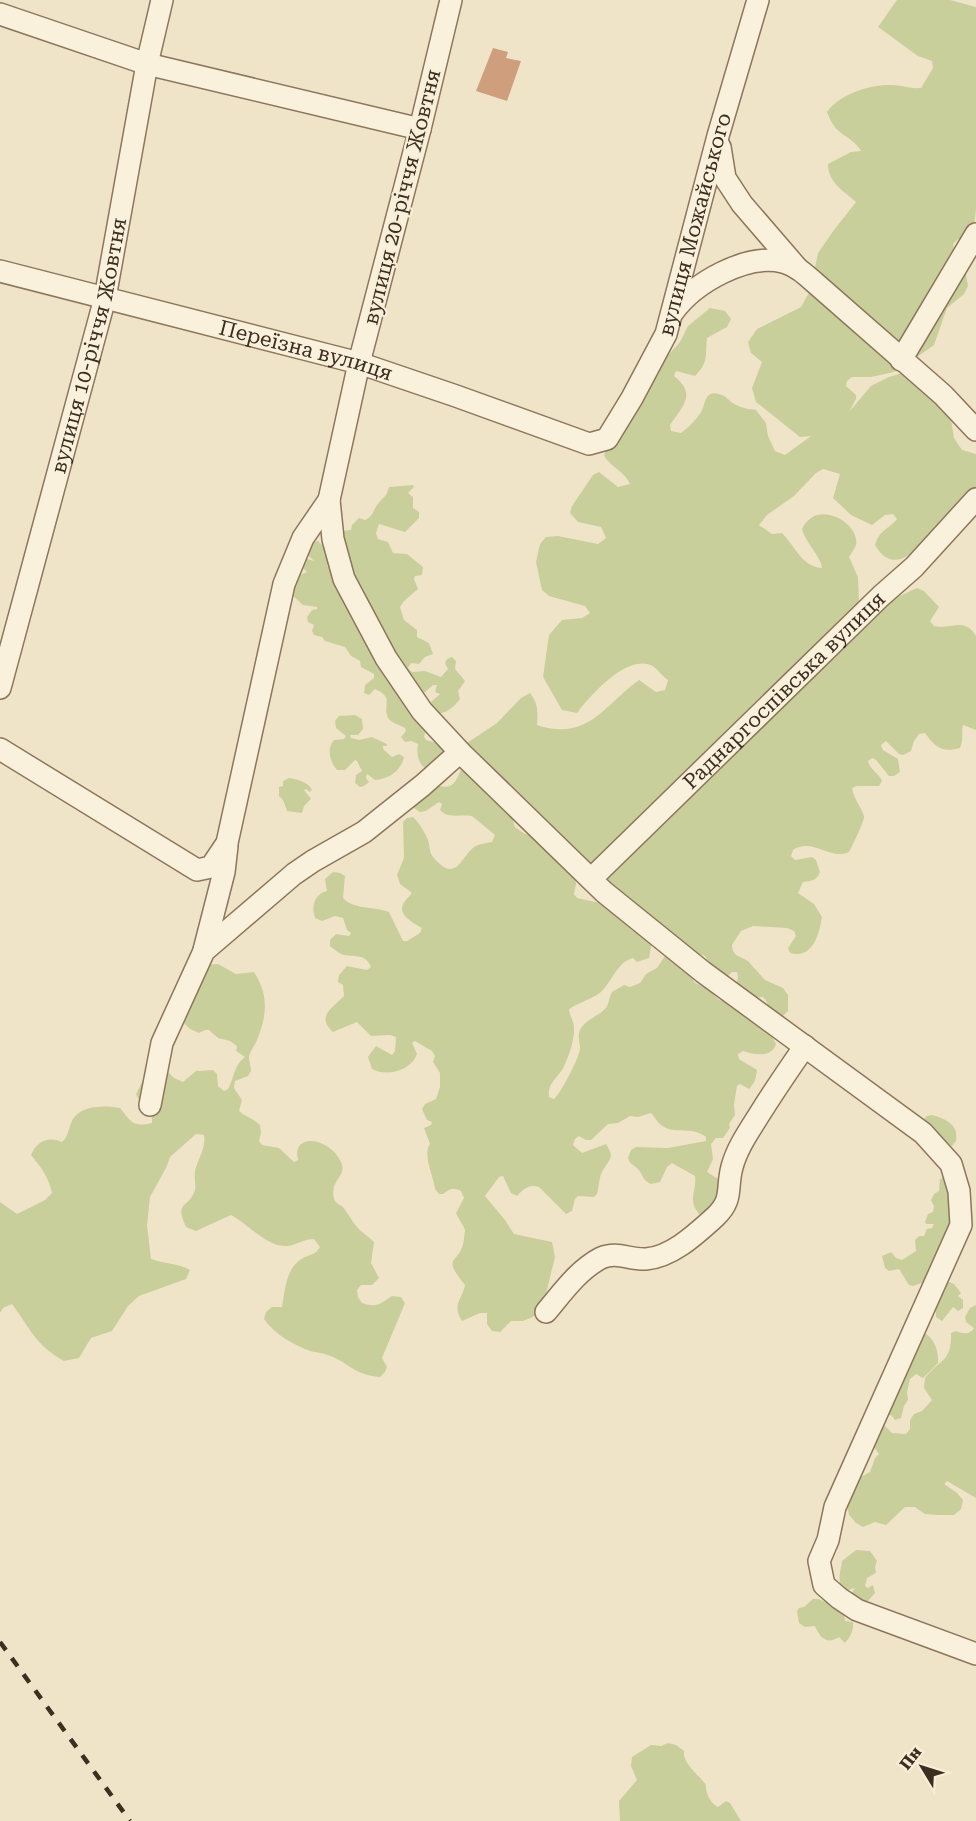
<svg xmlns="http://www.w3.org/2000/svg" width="976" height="1821" viewBox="0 0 976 1821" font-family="'Roboto Serif',serif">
<rect width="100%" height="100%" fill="#f0e4c8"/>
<g fill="#c9cf9b">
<path d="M897,0H950L976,7V209L974,226L965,239H958L953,244L954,249L963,257L968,286L964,294L947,308L934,345L917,357H911L894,372L871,377H852L847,381L846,386L856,395V399L849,412L871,386L889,377L905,372L950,414L954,438L962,450L976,454V491C964,501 949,510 939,522C928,534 906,572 884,556C881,554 877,548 875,545C880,529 888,530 897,519L893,514L885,515L872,525L851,515L833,498L840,474L823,469L816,473L794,496L767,515L759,525L772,534L782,533C796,547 801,566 822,568C821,556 806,544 802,529C817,497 861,524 856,545C855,548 851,554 849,557L858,577L859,602C878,609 899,596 917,588L924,591L939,607L930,621L934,626C950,630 965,616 976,636V730L963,725C961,735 964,738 960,748C942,753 935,747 925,733L919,734L914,741L911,751L903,755L899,754L886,741L881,745L883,750L898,759L900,772L894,776H889L876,760L872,758L868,761C870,770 879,773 882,781L879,786H857L852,788C854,800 861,806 864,816C865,820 852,847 849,852C830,861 812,837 793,850L791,856L795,860L812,857L816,860L820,872C817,880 812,881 803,882L798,893L814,904L822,917C819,935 813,959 790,953L788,948L796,936L794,931L787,928L753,926L741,931L732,945L733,951L736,955L748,961L765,980L783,988L788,995V1011L783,1016C766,1014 772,1006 763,997L749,998L736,985L738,977L737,972H732L728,976C716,973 710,966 705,956L691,951L608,887L606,875L600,866L587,863L465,750L467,743L497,723L521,698L530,693C538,703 538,712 537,725C588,742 604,705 639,680L656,692L665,690L668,680C663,677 659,671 654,667C629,651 590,696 577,713L562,710L543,677L549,635L562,620L582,618L590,613L585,606L549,596L542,590L536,562L540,544L546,537L558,536L598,544L606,538L601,527L578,522L570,513L572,506L593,475L599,472L618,487L630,484C625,472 612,468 604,456L606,448L635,412L646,394L661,363L680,342L688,326L710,308L725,311L731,319L727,327L707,338C705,356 709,362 695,376L676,371L674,376C697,394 683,406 670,425L671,431L681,433C689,427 696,420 701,412C706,404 704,388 722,395C727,397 729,401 733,403C740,408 749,409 756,410L766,423L768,436L775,451L785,455L811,436L800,437L756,402L752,388L762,362L751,353L748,342L757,329L801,307L810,291L818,253L834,230L856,202C844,191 828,183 828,164L851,152L861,151C851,134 836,138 827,112C839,94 871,84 892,85C902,85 910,89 921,88L933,68L932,61L918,56L878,27Z"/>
<path d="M413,485L414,487L408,493L413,497V508L419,512V518L405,532L379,524L376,533L378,539L388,542L393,553L407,554L423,567L422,575L415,576L414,579L418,589L404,601L400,607L404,620L417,630V637L429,643L433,654L425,657L419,664L411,663L408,668L412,672L425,671L441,677L448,669L445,663L447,659L452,657L456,661L455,669L465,681L458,691L460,699C454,707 448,712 438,714L432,709L431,702L440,694L435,692L437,685H433L424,693L417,694L426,729L424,737L426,740L437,743L445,752L428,770C418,765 416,754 418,744L411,741L405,742L401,737L406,731L405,728C400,725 391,723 388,718C382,705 395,698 375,689L369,695L364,693L365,685L374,678V674L361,667L360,661L351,656L345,647L325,641L322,637L314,635L312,631L314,625L308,622L307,617L312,610L317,609V607L303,605L292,595L293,578L307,572L302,567L304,558L314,561L306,553L313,542L318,541L323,546L328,547L331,560L327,566L330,567L341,531L351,530L352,525L359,518L365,520C374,516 372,511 378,504C385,494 385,500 389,487Z"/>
<path d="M355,715L362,719L363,729L358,735H350L351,738L359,740L372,737L387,744V746H383V749L392,757L399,754L404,757C401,771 389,779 375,780L367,774L366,778L369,782L364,786L360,787L355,783L356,775L362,771L357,761L355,760L345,770H337C330,762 326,749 334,740L344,739L346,736L336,728L335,721L339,716Z"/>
<path d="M463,766L511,815L515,827L525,834L535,833L575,877L576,884L574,894L577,898L605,904L633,931H642L652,941L649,958L637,962L633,958C617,962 612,982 601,992C593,999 572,1005 569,1010C570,1017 574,1021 574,1028C574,1041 570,1053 565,1064C560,1077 547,1082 549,1097L554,1099C561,1093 579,1058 580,1049C580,1042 577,1037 580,1030C585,1020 598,1016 605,1009C609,1005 609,997 612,992L624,985L630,987L640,983L646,974L657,968L667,953L679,964L681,970L690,974L695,983L706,987L719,1000L732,1003L741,1010L746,1019L766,1024L776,1044C772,1058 754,1055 743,1051L738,1054L739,1059L757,1070C756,1078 755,1083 749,1089L740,1084L737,1086L734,1104L735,1115L729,1124L730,1128L723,1138H716L711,1144L713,1159L707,1172L723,1182L710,1213L699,1214C687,1198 697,1192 695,1176L672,1163L667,1167L660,1182L651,1184C642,1180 644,1176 638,1169C633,1164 630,1165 628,1158L631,1150L636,1147L668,1148L706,1141V1137C690,1125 673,1136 660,1124C657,1122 655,1117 651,1113L638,1117L630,1116L618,1123L608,1124L591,1140H586L579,1136L575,1139L573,1145L582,1153L606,1144C615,1157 610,1159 603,1170C599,1176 599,1187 597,1194L594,1197L578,1196L575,1199L572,1211L566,1214L539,1187C529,1184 524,1189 517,1196L511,1193L503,1176L499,1177L485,1196L505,1220L514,1234L552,1242L555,1257L543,1306L533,1317L523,1321H511L500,1332L492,1331L487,1324V1313H480L462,1321C451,1305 463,1298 465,1285C439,1253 461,1266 464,1239C464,1237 465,1232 465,1230C463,1224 458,1219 456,1213L464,1198L461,1191C453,1187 450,1189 443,1194H439L435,1189C434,1177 422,1154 430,1144L424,1128L431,1125L432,1122L427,1120L422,1109L425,1104L436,1099L440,1087V1073L433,1062L435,1056L432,1051L415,1041L412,1043L417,1054C411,1071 387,1077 372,1069L368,1057L376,1046L392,1055L395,1051L396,1037L390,1035L371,1036L357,1022L333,1032C315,1016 334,1007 344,996L343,985L338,982L339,975L347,966L367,970L371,967C366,954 356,957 344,955C338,953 335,950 330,946V940L336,934L349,936L351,933L347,930L343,918L335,916L322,921L315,918C311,907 314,894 327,891L325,879L333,872L340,873L345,876L343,898C354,910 373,906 389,912L403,941H407L420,933L422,928C413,923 395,914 405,901C407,898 410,896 412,893L400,884L397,875L404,858L403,822L407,818L413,817C418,821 426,834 428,840C430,846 429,853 434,858C456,884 461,857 474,847C479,844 486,843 492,842L495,835L472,816C460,814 448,819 440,810L442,804L439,802L426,811L420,812L414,808L411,800L425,779C434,784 449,793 456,780C459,775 460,771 463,766Z"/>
<path d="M289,778C297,779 309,782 312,790L309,792L307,789L304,790L311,799L304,806L302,813L287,811L283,800L279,796V787L283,786V781Z"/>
<path d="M218,964L236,974L254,972C269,995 267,1016 257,1040C255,1045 249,1053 249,1057C249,1061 251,1066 251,1071L248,1076L235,1081L234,1088L242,1100L239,1111C246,1117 254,1119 260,1125L261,1133L259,1141L262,1145L279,1148L294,1162L298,1160C291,1131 331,1138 341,1162C346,1174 337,1177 334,1187C333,1191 333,1198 335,1201C337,1204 341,1205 343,1207C348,1213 351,1220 356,1226C361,1232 368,1236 374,1242L371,1263L379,1278L372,1285H361L357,1290L358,1297L362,1303C377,1308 380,1304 392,1296L401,1297L405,1303L382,1358L387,1367L385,1372L380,1377C354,1374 354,1367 333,1357C325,1353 318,1353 310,1351C294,1345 274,1334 264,1319L266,1312L272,1307H282C285,1290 286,1267 303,1258C311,1254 315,1255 320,1247L314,1239C303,1239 297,1245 287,1246C267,1247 248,1224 231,1215L196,1231L186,1227C174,1200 188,1210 195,1190C196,1184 194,1177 195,1171C198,1158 206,1149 204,1135L196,1134L170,1157L166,1168L150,1197L147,1225L151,1259C164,1264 178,1263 190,1270L186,1279L139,1296L128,1306L112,1331L91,1338L79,1358L64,1361C35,1345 30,1328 12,1304L3,1308L0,1313V1202L17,1214L45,1200L52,1193C49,1178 41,1167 31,1155C37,1141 48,1136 62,1142C69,1136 68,1129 72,1121C79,1105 106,1105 120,1108C131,1121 132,1128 152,1123V1118L143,1109L136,1094L146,1074L163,1067L174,1078L183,1082L196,1071L213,1070L217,1074L218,1086L224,1091L228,1089C235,1077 233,1066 245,1057L236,1051L237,1046L230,1041L218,1038L209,1030H205L199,1033L190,1029L183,1022L202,965Z"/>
<path d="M932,1115C946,1119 959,1125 956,1141L952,1146L943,1144L923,1120L927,1116Z"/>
<path d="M948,1176L955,1217L939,1244L942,1249L930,1280L913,1286L909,1285L899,1269L889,1271L885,1268L882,1256L891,1252L896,1258L902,1260L916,1251L915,1240L919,1236H924L927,1229L932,1228L934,1224H926L925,1222L928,1214L933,1212L934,1206L931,1200L934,1194L939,1191L940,1179Z"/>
<path d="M949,1282L954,1284L961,1293L958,1296L963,1300V1308L958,1311L953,1307L942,1321L936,1317V1311L933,1308L942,1292L945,1291L946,1284Z"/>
<path d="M976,1305V1498L947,1481L944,1484L957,1493L963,1500L961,1509L954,1515H937L925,1514L915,1507H905L886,1525L875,1522L863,1527L856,1523L849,1515L847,1504L857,1479L870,1472L875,1458L879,1454L869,1440L880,1421L892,1433L906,1434L910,1429V1420L914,1414L922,1411L932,1400L924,1388L925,1378C939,1359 952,1363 951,1333L956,1331C963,1334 970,1335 974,1328L966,1322L965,1317L970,1308Z"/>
<path d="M920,1331C933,1335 939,1349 938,1363L923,1378L916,1374L910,1379L907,1392L908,1400L904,1406L901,1418L895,1420L891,1415L885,1416Z"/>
<path d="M856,1550L870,1551L877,1561L875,1567L876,1573L867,1578L865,1586L868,1588L873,1585L875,1593L865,1604L851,1594L855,1588L844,1591C836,1580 841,1572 842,1561Z"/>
<path d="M813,1599H818L843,1608L845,1621L853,1622C854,1631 850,1637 845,1643L839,1637C827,1645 820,1638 815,1626L805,1627L799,1623L797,1611L799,1608L804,1607Z"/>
<path d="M668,1743L676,1745L684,1751C682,1763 699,1775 706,1785C705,1793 711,1804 718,1807L726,1801L730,1803L741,1821H620L619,1801L637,1780L631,1766L632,1757L651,1745L661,1746Z"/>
</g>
<path fill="#cf9f7d" d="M493,48L508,52L506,58L521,61L507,101L476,91Z"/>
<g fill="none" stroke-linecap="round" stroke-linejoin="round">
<g stroke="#8d765c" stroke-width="24">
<g id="minor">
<path d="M451,0L420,129L359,363L329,500L333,539L344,579L386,658L422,711L460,752L604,892L703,972L923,1133L951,1164L959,1191L961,1225L835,1507L828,1540L819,1561L824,1585L839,1598L857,1610L976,1654"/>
<path d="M0,14L147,64L420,129"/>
<path d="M720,147L725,178L742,204L798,269"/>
<path id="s1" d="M0,271L359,363L456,396L589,444L607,439L632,398L666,334L718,136L758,0"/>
<path d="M673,312C694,283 746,253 783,262C795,265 805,274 814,282L943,395L976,430"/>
<path d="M901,360L976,234"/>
<path id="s2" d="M0,688L105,298L147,64L162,0"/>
<path d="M0,749L197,870L211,867L227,843L284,584L303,538L329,500"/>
<path id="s3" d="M591,879L881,596L914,567L976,499"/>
<path d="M204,950L224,872L227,846"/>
<path d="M150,1105L162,1043L204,951L294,874L313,861L364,832L423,785L460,752"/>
<path d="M546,1312C562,1293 578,1270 601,1258C617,1251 630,1260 646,1259C672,1257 696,1234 715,1217C734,1199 726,1189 732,1167C737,1148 749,1131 759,1115C774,1091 789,1069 805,1046"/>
</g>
</g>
<use href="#minor" stroke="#faf1dc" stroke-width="21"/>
<path stroke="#3d2e20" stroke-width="4.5" stroke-dasharray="10 10" stroke-linecap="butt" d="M0,1642L130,1821"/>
</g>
<g text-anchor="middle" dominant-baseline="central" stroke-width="4.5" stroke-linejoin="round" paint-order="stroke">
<g font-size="21" fill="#3d2e20" stroke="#f7eed8">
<text transform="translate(402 197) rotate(-76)">вулиця 20-річчя Жовтня</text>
<text stroke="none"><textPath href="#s1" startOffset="867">вулиця Можайського</textPath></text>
<text stroke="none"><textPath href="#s2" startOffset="354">вулиця 10-річчя Жовтня</textPath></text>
<text stroke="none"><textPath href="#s1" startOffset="316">Переїзна вулиця</textPath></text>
<text stroke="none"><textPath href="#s3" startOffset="270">Раднаргоспівська вулиця</textPath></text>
</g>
</g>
<g transform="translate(922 1767) rotate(308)" stroke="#f7eed8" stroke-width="4.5" paint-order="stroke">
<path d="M0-4.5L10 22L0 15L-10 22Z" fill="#3d2e20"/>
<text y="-9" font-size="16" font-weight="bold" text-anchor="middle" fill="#3d2e20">Пн</text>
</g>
</svg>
